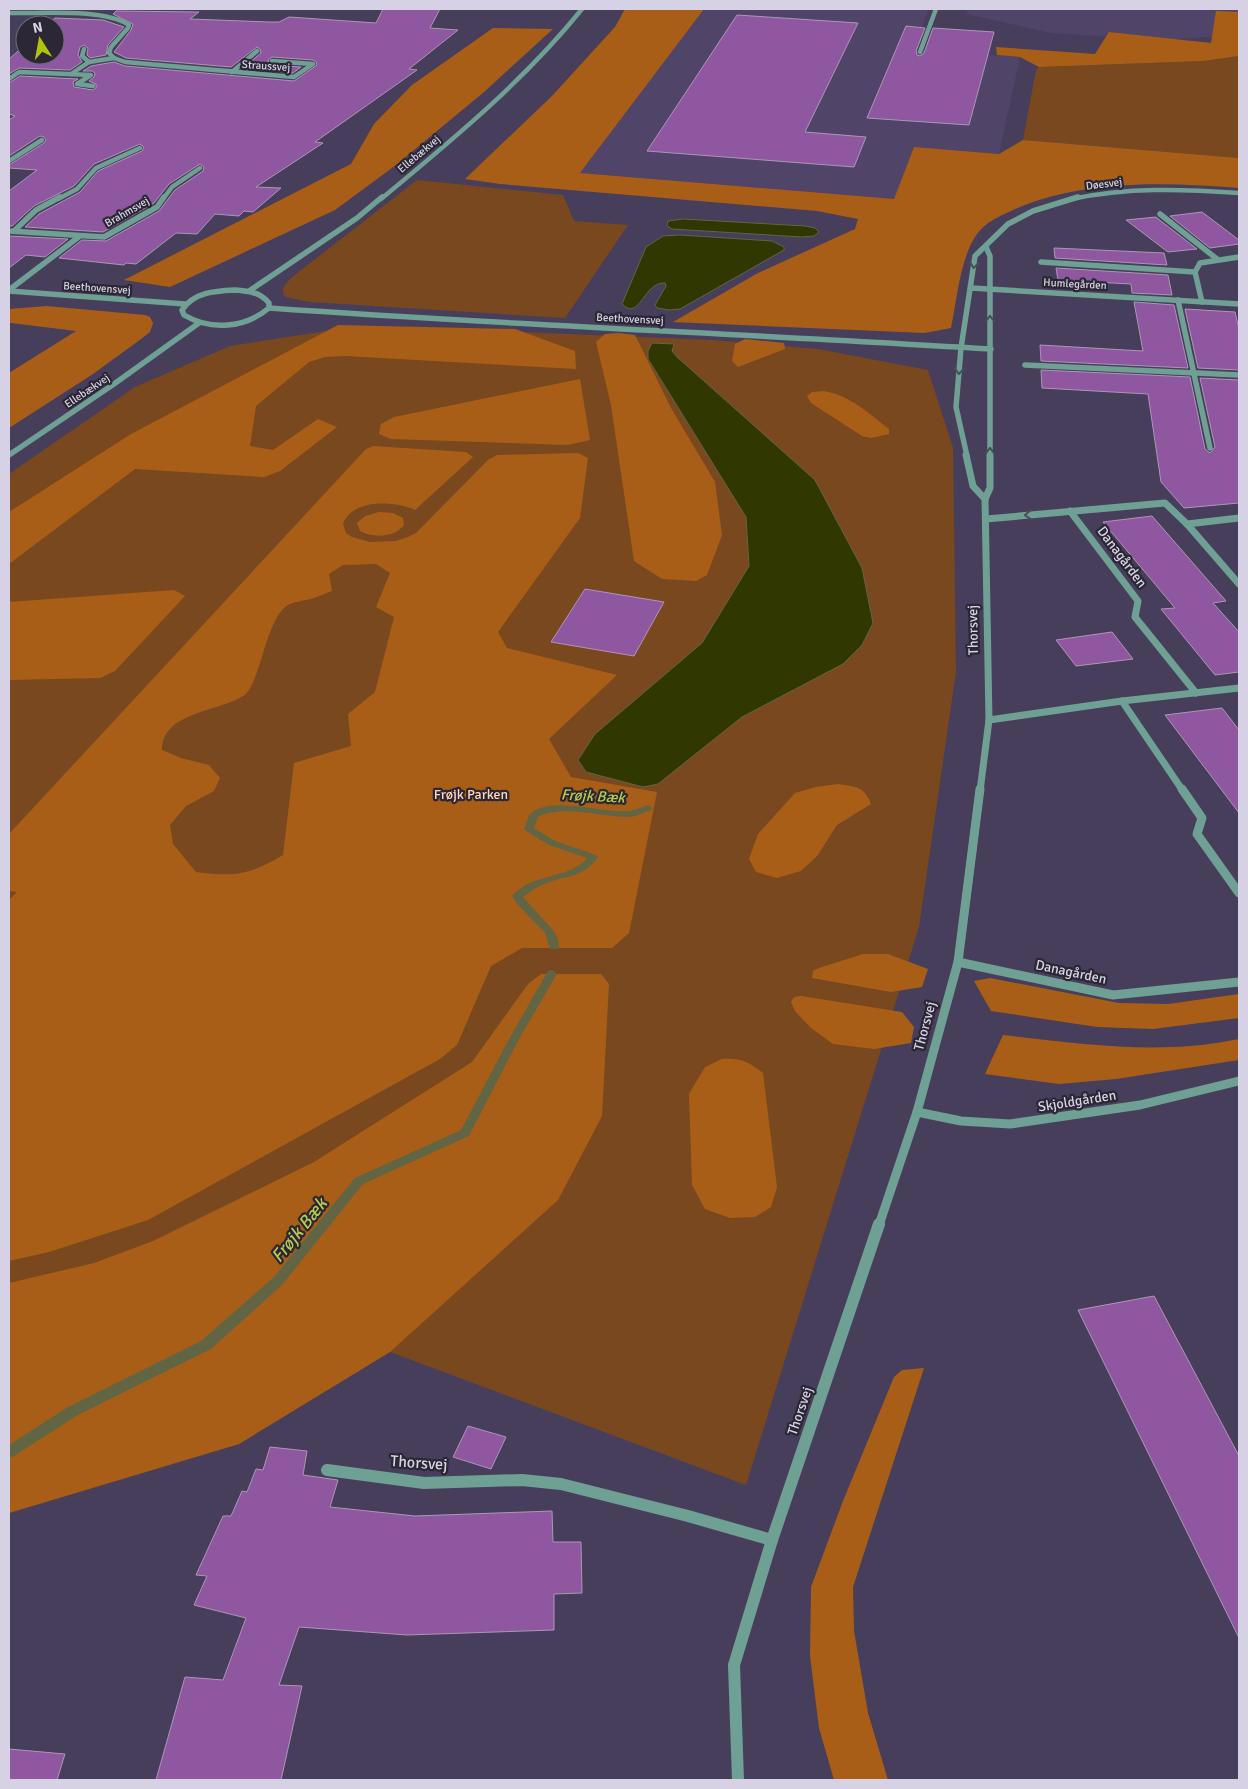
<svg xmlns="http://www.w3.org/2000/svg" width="1248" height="1789" viewBox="0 0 1248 1789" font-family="Signika,sans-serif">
<rect width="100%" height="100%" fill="#473e5c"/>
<g fill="#504469">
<path d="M704,9H929L912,50L1020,57L999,154L914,147L894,199L580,173Z"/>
<path d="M969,9H1239V33L1229,36L1161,40L1051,33L966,14Z"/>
</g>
<g fill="#7a481e">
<path d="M1239,56V158L1023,140L1036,70L1039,67L1203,61Z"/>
<path d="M417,180L563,195L574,221L628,225L565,318L310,302L285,297C280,288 285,285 291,278Z"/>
<path d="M451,329L712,340L818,349L928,370L953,448L956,672L919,927L746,1485L390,1352L239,1444L9,1513V474L135,387L230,346L333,330Z"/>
</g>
<g fill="#a95e18" fill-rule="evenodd">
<path d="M625,9H704L580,173L894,199L914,147L999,154L1023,140L1239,158V188C1167,182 1078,179 1011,211C998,217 986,222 977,234C960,258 957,299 951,328L925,333L673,322L758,273L855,229L858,219L817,211L500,184L465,179L552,96L615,27Z"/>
<path d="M1216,11L1239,12V56L1203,61L1039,67L1020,57L997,55L996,47L1095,54L1109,32L1211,43Z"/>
<path d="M493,28L553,29L484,92L396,165L335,210L170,287L124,280L351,164L374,124L412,85Z"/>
<path d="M47,306L145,315L150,317L153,323L150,332L141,339L93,374L9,428V373L76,331L11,323H9V309Z"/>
<path d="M338,325L515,329L575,351L576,369L346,356L325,357L309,362L256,406L250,446L273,450L318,419L337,427L280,471L264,477L135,469L9,564V512L131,434Z"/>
<path d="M619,333L635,335L671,408L715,482L722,535L707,575L696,581L662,579L634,561L611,405L596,342L605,334Z"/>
<path d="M745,339L784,343L785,349L738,367L732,361L735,344Z"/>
<path d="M580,379L590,440L568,445L391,439L379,434L381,424L394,417Z"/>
<path d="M823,391C848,394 870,414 889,429V434L871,438L862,436L811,403L807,396L812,392Z"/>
<path d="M373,446L466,452L473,457L415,510C396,501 352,498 343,524L346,533L352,537L370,542L396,541L408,537L416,533L488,460L497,455L578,453L588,458L580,518L498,632L507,648L617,675L549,739L571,777L657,792L629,933L612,948H522L491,966L457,1045L440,1059L148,1220L49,1252L9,1261V900L17,892L9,891V834L366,449ZM376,564L390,573L376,607L394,617L375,692L348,714L351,746L294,763L283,855C249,875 235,877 196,872L173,844L170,825L186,806L214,791L220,778L209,765L181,758L162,750C162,712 218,712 243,696C260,686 264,626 285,607C292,601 306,601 314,598C320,596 326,593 332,591L329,574L343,565Z"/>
<path d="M379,512L393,513L403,518L404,525C394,538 373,538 360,531L357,523L365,516Z"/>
<path d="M174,590L185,596L115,671L100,678L9,680V602Z"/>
<path d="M838,784C856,787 864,786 871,804L837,825L817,856L801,871L777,878L756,872L749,859L758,834L795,793L816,787Z"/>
<path d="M863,954H888L928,969L922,987L891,992L812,978L813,971L819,968Z"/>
<path d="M541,974H601L609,984L602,1116L558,1200L390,1352L239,1444L9,1513V1283L94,1263L153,1241L314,1162L472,1062L528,984Z"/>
<path d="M990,978L1119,1003L1168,1004L1239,994V1018L1153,1029L1097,1027L991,1011L974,981Z"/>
<path d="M801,996L902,1012L914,1027L911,1043L874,1049L833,1044L811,1028L795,1011L791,1002L794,997Z"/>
<path d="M1003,1035C1065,1042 1128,1051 1190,1046C1206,1045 1223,1042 1239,1039V1060L1116,1079L1059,1084L985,1074Z"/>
<path d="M722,1059C740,1058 749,1062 763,1073L777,1187L771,1207L755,1217L730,1218L705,1209L692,1185L689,1094L705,1067Z"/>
<path d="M924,1368L853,1587L854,1631L868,1713L888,1780H834L819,1728L810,1656L811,1587L843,1501L894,1377L902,1370Z"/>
</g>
<g fill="#303700" stroke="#626544">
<path d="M683,219L805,226L815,228L819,232L814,236L802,237L672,229L667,226L668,221Z"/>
<path d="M680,235L772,241L784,247V250L680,309L669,310L657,308L655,305L666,286L665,283C643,282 640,322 622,304L646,247L663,236Z"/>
<path d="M652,343L674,344L672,351L677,357L815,480L862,568L873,623L862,645L843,664L742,717L658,784L643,787L586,772L578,760L595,734L702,643L749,566L746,517L648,359V351Z"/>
</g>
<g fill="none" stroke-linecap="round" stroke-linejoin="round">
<g fill="#626544" fill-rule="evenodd">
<path d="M648,805L653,808L651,810C644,812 636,817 629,817C602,817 562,804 538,817L534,828L555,841L596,855L598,857C582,879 569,874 547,883C538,886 530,892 523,897L553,930L558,939L559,947L558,949H550L545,933L518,905L512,896C532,872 569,880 587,858L549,845L526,831L524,829L529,815C550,794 602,814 629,811C635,810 642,807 648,805Z"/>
<path d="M552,970L557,974L519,1039L469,1136L363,1184L282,1285L211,1349L78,1415L14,1456L9,1458V1445L68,1407L201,1341L274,1277L355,1178L461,1130L509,1039L548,971Z"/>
</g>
</g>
<g fill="#8e579f" stroke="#ae96b6">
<path d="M383,9H440L430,28L458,30L409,69L417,70L315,142L323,143L256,187L281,188L253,212L244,211L239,216L215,214L197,234L176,233L136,264L126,263L124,265L59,258L82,240L106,241L159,211L175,190L203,171L204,167L200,164L169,184L154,203L103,232L25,227L39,214L80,192L98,171L142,151L144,147L140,144L94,164L74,186L34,206L12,226H9V191L37,170L9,168V165L44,143L46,140L44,137L40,136L9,156V120L15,116L9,114V83L20,76L78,79L73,82L74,87L93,90L96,88V84L89,81L94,77L95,73L92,71H83L91,66L114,62L125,66L294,81L317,65L316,62L313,60L272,57L268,60L270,65L301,67L293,73L243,68L261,53L260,49L257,47L231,67L126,58L114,52L131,30L133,24L113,14L116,11L199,12L190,19L269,22H279L289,17L376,23Z"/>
<path d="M737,15L858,23L805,132L866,137L854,167L647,151Z"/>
<path d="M55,18L103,20L124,27L108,45L106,55L90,58L87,55L88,48L84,45L80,47L78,55L82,62L70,70L19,68L9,74V59L25,45V55H55V25H47Z"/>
<path d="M906,26L925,28L916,51L917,55L920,56L924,53L933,28L994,32L969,125L867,118Z"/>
<path d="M1202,212L1239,240V244L1210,248L1170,216Z"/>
<path d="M1156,217L1157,218L1197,249L1168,252L1126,220Z"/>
<path d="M9,236L68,239L45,257L26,255L9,268Z"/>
<path d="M1054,248L1164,253L1167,265L1055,258Z"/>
<path d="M1056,268L1168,275L1172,295L1132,293L1131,284L1058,280Z"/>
<path d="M1134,302L1174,305L1188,368L1041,361L1040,345L1143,351Z"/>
<path d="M1185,309L1235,312L1239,329V370L1198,368Z"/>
<path d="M1041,370L1190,377L1205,449L1210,453L1215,447L1200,378L1239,380V503L1184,508L1161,482L1148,394L1042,388Z"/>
<path d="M1152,516L1226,601L1213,603L1239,632V672L1215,675L1161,609L1175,608L1103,522Z"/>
<path d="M585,589L664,602L634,656L551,642Z"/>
<path d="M1112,632L1133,659L1076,666L1056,640Z"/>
<path d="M1222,708L1239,730V813L1165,715Z"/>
<path d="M1154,1296L1239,1456V1638L1078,1310Z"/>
<path d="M468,1426L506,1437L491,1469L453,1457Z"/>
<path d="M270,1447L307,1451L303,1475L338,1480L330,1507L415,1516L552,1511L553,1542H581L582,1593L554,1594V1630L407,1635L299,1627L279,1685L302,1686L281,1780H156L185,1677L223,1680L246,1618L194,1605L207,1576L196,1575L223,1516H231L242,1491L247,1492L256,1469L263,1470Z"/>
<path d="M9,1749L65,1754L57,1780H9Z"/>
</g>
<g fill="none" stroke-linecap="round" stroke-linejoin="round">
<g stroke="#6fa094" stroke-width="4.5">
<path d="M9,13C40,14 103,8 129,25L128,28L111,47L109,53L114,58L125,62L294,77L313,64L272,61"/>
<path d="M84,49L82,56L89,62"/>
<path d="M920,52L936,9"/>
<path d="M232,72L257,51"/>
<path d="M71,74L89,62L114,58"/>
<path d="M9,79L19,72L91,75L77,84L93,86"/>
<path d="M9,161L42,140"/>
<path d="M58,199L77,189L96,168L140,148"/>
<path d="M163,199L172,187L200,168"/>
<path d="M381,199C452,140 524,81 582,9"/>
<path d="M1072,199C1127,187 1183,189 1239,193"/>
</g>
<g stroke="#6fa094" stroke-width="5.5">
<path d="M1160,214L1217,259"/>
<path d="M9,231L104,237L157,207L164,197"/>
<path d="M14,231L36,210L60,197"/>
<path d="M986,247L990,256V456"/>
<path d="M1041,262L1195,272"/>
<path d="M971,288L1239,304"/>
<path d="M9,290L80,236"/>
<path d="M235,290C248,291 260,292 269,303V308C245,328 211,331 184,315L182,310C194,292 215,291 235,290Z"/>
<path d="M9,291L185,304"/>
<path d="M249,291L357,218L382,197"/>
<path d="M1178,300L1210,448"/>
<path d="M1202,302L1195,272L1200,263L1239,257"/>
<path d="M269,308C509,325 750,334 991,349"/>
<path d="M1025,365L1239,375"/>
<path d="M9,455L114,384L199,323"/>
<path d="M967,456L956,407L961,348L975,256L1008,224L1033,211L1078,197"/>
</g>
<g stroke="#6fa094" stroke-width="7">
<path d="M966,455L973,486L985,499"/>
<path d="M1070,511L1138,601L1135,617L1196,693"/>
<path d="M986,519L1165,503L1187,524L1239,584"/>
<path d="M1187,524L1239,518"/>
<path d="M1122,701L1183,791"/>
<path d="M989,720L1122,701L1239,688"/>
<path d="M980,791L989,720L985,499L990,488V455"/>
</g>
<g stroke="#6fa094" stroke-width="9">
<path d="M1182,789L1202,818L1197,834L1239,893"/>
<path d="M958,962L1113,995L1239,982"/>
<path d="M917,1112L961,1121L1010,1124L1140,1105L1239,1081"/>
<path d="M879,1225L917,1112L958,962L980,789"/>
</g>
<g stroke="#6fa094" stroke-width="12">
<path d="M327,1470L424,1483L522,1480L561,1484L688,1516L772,1540"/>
<path d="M738,1780L734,1665L772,1540L879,1224"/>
</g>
</g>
<defs><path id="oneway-chevron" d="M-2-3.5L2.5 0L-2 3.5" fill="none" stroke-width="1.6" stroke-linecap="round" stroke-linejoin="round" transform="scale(1.25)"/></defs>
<g stroke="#435156">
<use href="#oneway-chevron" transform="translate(974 265) rotate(96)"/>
<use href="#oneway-chevron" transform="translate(990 319) rotate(-90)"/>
<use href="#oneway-chevron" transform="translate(959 371) rotate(94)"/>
<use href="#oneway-chevron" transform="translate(990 451) rotate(-90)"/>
<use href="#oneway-chevron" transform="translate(1028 515) rotate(175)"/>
</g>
<g text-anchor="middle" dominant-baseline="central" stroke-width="4.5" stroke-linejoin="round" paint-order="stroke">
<g font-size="11" fill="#d6d1e4" stroke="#2b2735">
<text transform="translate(266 66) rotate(4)">Straussvej</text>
<text transform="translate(419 154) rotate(-40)">Ellebækvej</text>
<text transform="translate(1104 184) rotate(-7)">Døesvej</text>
<text transform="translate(127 212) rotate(-30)">Brahmsvej</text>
<text transform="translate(1075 284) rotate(3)">Humlegården</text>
<text transform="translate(97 288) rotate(4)">Beethovensvej</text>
<text transform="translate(630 319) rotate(3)">Beethovensvej</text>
<text transform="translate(87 391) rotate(-34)">Ellebækvej</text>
</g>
<g font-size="14" fill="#d6d1e4" stroke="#2b2735">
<text transform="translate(1122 557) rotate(53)">Danagården</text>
<text transform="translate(973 630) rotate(-91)">Thorsvej</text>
<text transform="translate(1071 972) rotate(12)">Danagården</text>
<text transform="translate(925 1026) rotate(-75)">Thorsvej</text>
<text transform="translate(1077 1101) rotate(-9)">Skjoldgården</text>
<text transform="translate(800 1411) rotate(-71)">Thorsvej</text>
</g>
<g font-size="14" fill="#fed5b6" stroke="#2b2735">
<text x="471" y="794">Frøjk Parken</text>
</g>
<g font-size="15" font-style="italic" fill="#b8cc4b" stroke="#2b2735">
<text transform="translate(593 796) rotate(3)">Frøjk Bæk</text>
</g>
<g font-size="16" fill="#d6d1e4" stroke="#2b2735">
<text transform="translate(419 1463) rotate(4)">Thorsvej</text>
</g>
<g font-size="18" font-style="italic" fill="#b8cc4b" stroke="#2b2735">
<text transform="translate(299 1230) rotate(-51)">Frøjk Bæk</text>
</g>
</g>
<rect width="1248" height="1789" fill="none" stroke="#d6d1e4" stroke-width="20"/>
<g transform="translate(40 40) rotate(349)"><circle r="24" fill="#2b2735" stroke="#6f6b7b"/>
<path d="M0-4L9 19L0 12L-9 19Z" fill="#afc506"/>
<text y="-8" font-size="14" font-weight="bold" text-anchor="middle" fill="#d6d1e4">N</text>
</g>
</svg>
